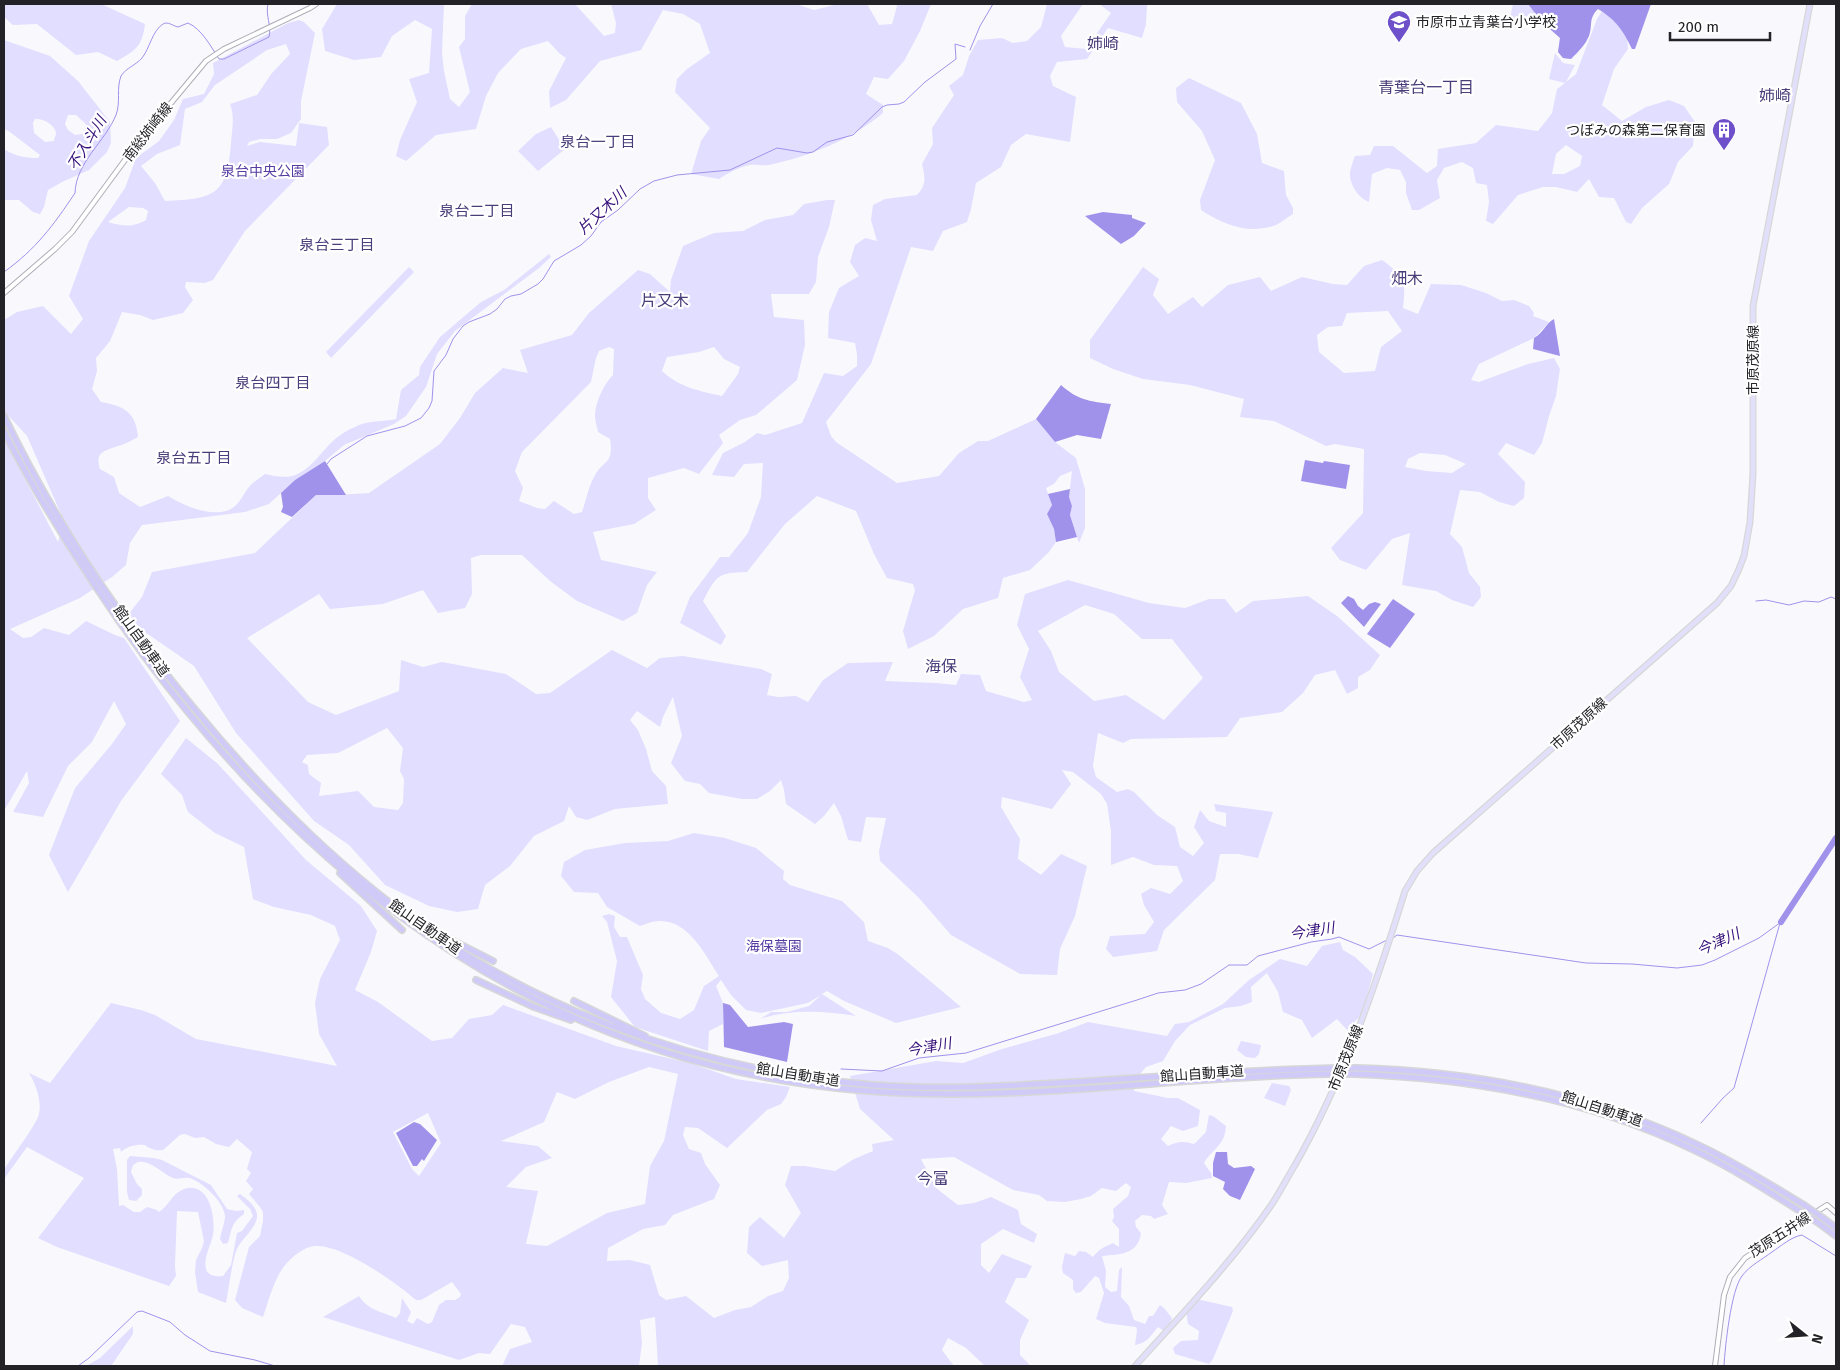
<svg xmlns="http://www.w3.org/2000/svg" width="1840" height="1370" viewBox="0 0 1840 1370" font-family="'Fira Sans','Noto Sans JP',sans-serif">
<rect width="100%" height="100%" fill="#f9f9fd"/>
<g fill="#e1deff" fill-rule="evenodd">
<path d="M4,4H101L145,24C142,47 136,50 117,61L98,52L76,55L37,24L13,25L4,17Z"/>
<path d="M337,4H444L442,53L444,71L450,99L459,107L470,92L459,47L465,39V16L472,4H575L604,36L615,33L616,23L611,4H796L814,10L838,4H867L879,25L892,24L897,6L896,4H931L920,31L904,61L888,79L874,77L866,94L883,105V113C851,140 810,156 769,165C763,166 756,164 750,165C739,167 728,173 719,179L691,174L701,141L710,128L675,92L677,79L687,69L710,53L700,24L683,14L663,10L641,50L600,61L566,100L550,108L549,91L566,58L559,53L548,41L521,49L498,73L486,96L476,129L436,135L406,161L396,156L400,140L417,102L409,79L429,73L432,29L415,20L392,36L381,57L354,60L325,51L322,29Z"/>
<path d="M1047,4H1083L1061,36L1065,47L1086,49L1111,13L1099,4H1147L1146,24L1142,38L1108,28L1087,59L1057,62L1050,76L1053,86L1076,97L1070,142L1026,134L1011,145L1001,167L976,183L971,209L967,222L943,231L933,251L911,247L871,364L826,422L831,436L836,442L897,483L939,476L959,453L978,441H988L1036,419L1055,442L1076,458L1085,489V528L1079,543L1070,515L1072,506L1069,497L1072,471L1060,476L1054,484L1046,488L1052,505L1047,514L1054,529L1056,542L1049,552L1030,570L1003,578L998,598L963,609L934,636L908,649L903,631L915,590L913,584L887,578L874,554L856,511L817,496L785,524L747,572C717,573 717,575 703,601L726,636L721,645L680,623L690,597L720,557H729L748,533L761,497L763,463L744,464L734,477L712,475L723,453L745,442L757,433L765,435L802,423L824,373L843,376L857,366V355L855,343L828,338L829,312L839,288L859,276L850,262L855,245L865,238L877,241L871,220L873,205L885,199L917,195C927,185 925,177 922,164L933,144L932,128L954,95L949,86L963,75L969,56L978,40L1002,38L1013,43L1027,41L1041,27Z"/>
<path d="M1513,4H1563L1587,41L1578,52L1571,59L1563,58L1558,52L1560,38L1542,21L1540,26L1510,18Z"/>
<path d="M1602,11L1611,17L1627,35L1628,49L1614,69L1602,105L1622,121L1646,107L1669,100L1684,106L1695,122L1693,146L1678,162L1669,184L1642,208L1631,224L1626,222L1614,198L1599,197L1589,179L1577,192L1556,187H1543L1518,195L1493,224L1486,221L1489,202L1487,185L1476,183L1473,168L1462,162L1444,168L1437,180L1440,198L1419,210H1412L1406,193V182L1400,170L1387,168L1372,174L1369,202C1358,198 1349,184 1350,172C1351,167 1353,161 1355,156L1370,155L1374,146H1393L1427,173L1437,166L1438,149L1476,143L1496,125L1538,131L1552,113L1557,89L1565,83L1549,79L1555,53L1563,63L1575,65L1566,82L1576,74L1597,19ZM1566,145L1582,156L1580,166L1564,174H1552L1556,154Z"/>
<path d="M299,20L304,22L315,33L301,101V119L291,133L277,139H260L249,142L247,146L260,142L296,146L299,123L327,127L329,145L245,231L213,280L205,283L186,282L185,287L193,300L183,313L153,320L140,315L122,312L110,341L96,358L97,371L92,389L101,402C125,406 136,413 138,437C131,441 123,445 115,447C102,452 95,453 100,469L114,477L119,493L140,507L168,496C184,506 219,521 235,506C241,501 244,493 249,487C253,482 260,478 265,474C273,476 283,478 292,476C310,471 319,454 332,442C338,436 347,430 355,427C367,420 383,422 396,419L401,390L419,375L420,367L440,337L481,302L504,290L549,254L551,257L539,268L455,331L437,354L426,387L406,416L394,424L344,445L325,461L295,480L269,504L245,512L142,525L130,543L126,565L112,577L80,598L10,629L23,638L31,637L44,628L69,635L86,621L115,635L124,638L180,721L121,801L68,892L49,855L75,788L112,744L126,724L114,701L92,742L68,766L43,817L13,812L29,783L27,771L4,811V439L58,542L64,521L27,436L6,413L4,414V320L17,312L43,306L71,334L83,319L69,296L89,241L125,188L136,158L159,141L174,120L183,99L204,94L214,74L213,63L288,23ZM286,44L290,54L272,73L257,95L230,104C235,117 232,129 231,143C227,195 215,199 165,201L155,183L141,166L157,154L180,145L185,109L202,102L215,85L267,50ZM129,207L143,208L148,211L146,220C132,228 123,226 108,222Z"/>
<path d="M4,40L50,56L78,81L110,122L111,143L107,152L89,170L62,182L48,190L44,207L40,214L33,212L19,200H4V149C15,156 25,158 38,158L40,155L10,132L4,129ZM68,115H76L86,124L85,130L82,134L75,135L68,130L65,124ZM35,119C42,118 55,124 56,133C56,136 54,138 54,141L45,142L34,133L33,123Z"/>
<path d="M1189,78L1241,103L1257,134L1262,163L1284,171L1286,195L1293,208V214C1288,217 1282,222 1276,225C1249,235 1224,225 1201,210L1200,200L1215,160L1202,131L1177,102L1176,88Z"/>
<path d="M551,127L565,149L538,171L518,151L536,134Z"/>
<path d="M827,200H835L829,227L818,257L816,282L809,294H771L774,317L804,320L805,345L797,380L756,415L740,420L719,435L723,443L699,474L684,468L648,478V498L656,510L634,524L593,532L601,560L657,572L647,585L637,613L623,621L577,601L550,581L522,555H481L471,558L472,594L465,608L438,613L423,590L383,604L330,609L319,594L247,638L308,702L336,715L399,691L401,660L423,667L442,662L506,674L536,694L550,693L612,650L647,668L660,658L683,656L761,669L772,674L767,695L778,697L796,696L808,702L823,680L848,663L893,662L885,681L936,683L956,685L961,674L980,675L986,691L1024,702L1032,700L1020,677L1029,649L1017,625L1025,594L1068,580L1149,603L1185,608L1209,599H1225L1236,613L1253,601L1308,596L1337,616L1380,655L1370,670L1358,677V688L1347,694L1335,670L1315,675L1303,693L1282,712L1240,718L1227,737L1131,739L1123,743L1098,733L1093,766L1096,777L1117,792L1128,789L1134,792L1157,815L1175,827L1180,847L1193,856L1204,843L1194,827L1200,810L1209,821L1226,827V813L1216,811L1214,804L1273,812L1258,858L1238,854H1220L1215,880L1164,930L1157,951L1113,957L1106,949L1110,936L1145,934L1154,922L1144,905L1141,894L1151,888L1170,894L1183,881L1177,866L1154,865L1133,857L1111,865V831L1107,804L1101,794L1073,772L1062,770L1071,784L1052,809L1002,797L1001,807L1020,839L1018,859L1041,875L1061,854L1087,866L1075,916L1060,949L1057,975L1020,974L951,935L919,898L880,861L879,851L886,818L866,817L861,842L848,840L841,816L834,803L824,816L815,824L786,804L784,790L781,780L770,791L757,799H742L709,793L700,784L685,781L671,763L682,736L673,697L663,717L660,727L637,711L630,720L638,730L646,749L652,771L666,786L668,804L615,809L587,820L576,817L569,806L564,821L534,836L510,866L485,885L478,909L457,912L429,906L385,885L349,845L314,821L236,733L194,666L142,630L128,615L142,597L152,572L255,553L316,495H336L369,493L440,444L460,418L475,393L503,368L528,373L520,350L572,335L589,313L638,270L650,274L670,292L671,280L683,246L714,233L743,231L765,220L793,215L804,204ZM609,347L614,349L613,375C604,384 595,402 595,416C595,421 597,427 598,432L610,439C614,466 603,459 594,477C588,488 586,501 582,512L574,514L554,501L545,509L537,508L519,501L523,488L515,471L522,452L591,382L596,358L599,351ZM714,347L724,359L740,367L738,374L722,396C699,391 679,387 662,371L667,357L699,352ZM1085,605L1114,614L1142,639H1172L1203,678L1164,720L1126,695L1094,701L1059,672L1051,651L1038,631ZM387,728L403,748L400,771L404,779L403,803L398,810L374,807L358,791L319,796L321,783L309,774L308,765L302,762L307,755L338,753Z"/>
<path d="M1382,260C1405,277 1406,280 1403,308L1418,314L1431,284L1461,285L1486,293L1502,301L1514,300L1529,306L1534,313L1533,316L1549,322L1534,338L1479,364L1471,380L1479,382L1528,364L1554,358L1560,369L1556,396L1549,416L1542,443L1534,455L1506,443L1498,454L1525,482L1524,498L1514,506L1499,502L1480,492L1460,490L1450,534L1462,547L1469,573L1480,587L1481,597L1473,607L1452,600L1436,591L1402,585L1410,533L1392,539L1366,570L1340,560L1331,548L1363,513L1364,449L1335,444L1326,446L1274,421L1240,417L1244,399L1190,385L1143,379L1113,369L1090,358V340L1143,267L1159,279L1153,295L1168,314L1193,297L1202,307L1228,285L1260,277L1271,291L1302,277L1333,284L1347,285L1364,266ZM1388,311L1402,331L1381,347L1375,371L1344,373L1319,352L1317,335L1328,327L1342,326L1347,313ZM1420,453L1445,455L1466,464L1452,473L1426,471L1405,467L1408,459Z"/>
<path d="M409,267L414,272L331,358L326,352Z"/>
<path d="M186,738L218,764L306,860L361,906L377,931L371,952L355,990L378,1002L432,1041L452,1038L469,1019L492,1015L503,1005L616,1046L690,1063L736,1079L790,1087L786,1097L781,1104L767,1110L727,1148L698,1128L685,1127L683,1135L689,1149L701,1153L705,1164L720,1185L714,1199L673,1215L665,1225L643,1229L608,1248L607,1261L630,1260L650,1265L659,1295L666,1300L686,1296L714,1318L735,1310L751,1307L768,1296L783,1291L789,1278L788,1260L762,1266L747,1253L749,1227L760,1217L784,1238L801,1213L785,1185L791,1166H805L835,1171L854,1159L873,1151L872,1144L894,1140L860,1109L850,1076L936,1061L963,1063L1002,1049L1059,1033L1088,1022L1167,1036L1175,1024L1189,1022L1223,1004L1249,980L1280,959L1307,966L1322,946L1340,942L1343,950L1355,957L1373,974L1362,1014L1347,1030L1337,1019L1312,1038L1302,1020L1283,1012L1278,992L1267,973L1251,987L1252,1002L1241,1006L1225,1008L1190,1025L1175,1041L1163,1061L1146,1067L1135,1080L1134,1091L1168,1098H1178L1200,1110L1198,1126L1183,1131L1171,1126L1161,1139L1168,1146C1178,1141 1184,1141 1194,1144L1206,1132L1209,1115L1213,1116L1226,1126C1225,1146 1212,1149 1204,1163L1211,1173L1212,1178L1186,1183L1169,1182L1162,1205L1168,1214L1154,1219L1151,1216L1142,1215L1135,1221L1136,1227L1141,1233C1138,1255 1120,1254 1102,1256L1106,1271L1105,1287L1111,1292L1117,1291L1119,1270L1122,1267L1121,1297L1129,1306L1134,1320L1145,1324L1149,1316H1153L1160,1305L1164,1308L1172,1318L1171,1322L1164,1331L1158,1327C1150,1336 1148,1343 1135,1345L1137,1330L1136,1327L1105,1323L1096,1319L1104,1293L1099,1278L1095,1276L1081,1292L1076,1293L1073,1289V1280L1063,1273L1062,1267L1065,1253L1075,1256L1079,1251L1086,1252L1093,1257C1099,1249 1104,1247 1113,1243L1119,1247V1229L1112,1221L1114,1217L1113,1209L1128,1196L1131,1187L1126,1183L1116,1191L1102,1188L1091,1196L1081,1199L1065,1202L1047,1201L1039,1195L1013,1190L954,1157L921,1159L936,1188L958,1205L974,1203L991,1197L1018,1210L1021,1224L1037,1234L1034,1243L1003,1229L981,1244V1265L989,1273L1002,1254L1032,1266L1026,1278H1016L1005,1302L1029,1320L1020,1340V1355L1029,1364L1028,1366H985L966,1348L948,1338L942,1350L954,1366H658L655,1317L640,1320L642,1343L639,1366H504L503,1364L510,1349L532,1342L525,1327L511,1324L490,1354L479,1353L459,1360L323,1317L359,1296C369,1311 381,1311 396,1318L400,1313L402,1298L411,1312L407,1321L413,1324L417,1318L428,1324L432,1322L439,1305L446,1300H455L460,1297L461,1294L452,1282L421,1300H416C395,1282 342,1244 315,1246C304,1247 293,1256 286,1264C274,1278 269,1300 263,1317L242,1308L235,1300L249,1247L260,1236L263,1221V1212L260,1207L249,1194L253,1189L246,1181L251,1173L247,1169L252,1152L237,1139L229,1147L216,1144L204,1137L195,1138L185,1134L180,1135L163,1150C157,1151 149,1149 145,1145C137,1144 127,1146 121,1152L120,1148L113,1149L117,1169L119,1206L123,1205L134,1212H140L147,1207L157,1210L159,1212C169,1206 171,1194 184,1189C209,1181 216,1217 213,1235C211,1245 203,1259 206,1269C208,1276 217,1277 223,1276L231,1265L237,1233L242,1231L253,1216L250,1209L237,1196L240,1194C246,1198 257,1207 257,1215C258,1227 242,1238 237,1249C232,1261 229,1288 226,1303L198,1292L195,1272L196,1260L202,1248L204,1241L198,1212L177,1211L175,1266L176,1276L169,1286L57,1247L38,1238L84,1178L27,1147L4,1179V1170C13,1155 31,1132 38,1117C43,1104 36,1084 29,1073L50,1083L111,1003L141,1010L155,1015L196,1039L337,1066L319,1034L315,1003L320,979L340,940L335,926L311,915L274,907L253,899L244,847L215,833L188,812L182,795L161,774ZM649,1067L678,1074L664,1141L650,1166L645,1204L607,1213L547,1246L526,1244L538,1191L506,1187L526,1167L552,1158L538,1146L501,1141L544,1122L557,1092L575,1099L609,1082ZM428,1113L441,1143L419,1176L412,1169L393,1132Z"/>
<path d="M694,833L725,838L756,848L784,871L783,879L790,885L842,901L864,922L868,941L888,948L899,955L961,1007L896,1023L844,1001L827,991L822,994L856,1016C824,1011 791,1009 760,1019L771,1012H787L809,1006L821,995L808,1003L761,1013L746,1010L731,995L721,980L716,986L723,1003V1024L709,1031L708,1051L635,1027L611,997L617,961L607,922L602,916L609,914L615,916L614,927L620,937H627L643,975L641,989L645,999L661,1013L680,1019L694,1010L704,986L719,976C705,955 689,920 659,921C653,921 646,924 640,926L607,907L598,893L574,892L561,876L564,862L585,850L625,843L668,841Z"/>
<path d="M1241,1041L1261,1045L1259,1054L1255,1058L1246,1057L1237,1050Z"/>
<path d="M1272,1083L1289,1086L1291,1090L1285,1106L1264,1098Z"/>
<path d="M130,1156L154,1158L162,1160L211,1185L227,1209L236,1211L244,1210V1214C231,1223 232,1229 228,1243L223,1244L220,1239C221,1232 225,1223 225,1216C224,1202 202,1181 189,1178C183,1177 178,1180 173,1178C161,1173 151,1160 138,1162L133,1165L131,1172L137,1184L142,1189V1195L136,1201L129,1200L127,1192V1160Z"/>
<path d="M1192,1298L1232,1307L1233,1311L1213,1359L1209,1364L1175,1354L1173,1348L1181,1341L1198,1340L1199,1331L1188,1324L1186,1311Z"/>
<path d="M133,1326V1334L111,1366H86L100,1358Z"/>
</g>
<g fill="#a092eb">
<path d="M1528,4H1651L1635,49H1632C1623,30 1616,20 1598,9C1588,19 1593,25 1589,36C1585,45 1578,52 1571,59L1563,58L1558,52L1560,38L1542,22Z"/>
<path d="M1103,212L1132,215V218L1146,223L1134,236L1121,244L1085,216Z"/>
<path d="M1554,319L1560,356L1533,349L1534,338C1544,332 1545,324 1554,319Z"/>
<path d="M1061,385C1078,400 1088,401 1111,404L1101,439L1077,435L1055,442L1036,419Z"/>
<path d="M1305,460L1323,463L1324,461L1350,465L1346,489L1301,481Z"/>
<path d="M325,461L346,495H316L292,517L281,512L283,507L281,493L295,480Z"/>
<path d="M1070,489L1069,497L1072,506L1070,515L1077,537L1056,542L1054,529L1047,514L1052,505L1048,494Z"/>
<path d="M1348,596L1354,599L1358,606L1363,610L1369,604L1375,602L1381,604L1364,627L1341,603Z"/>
<path d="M1393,599L1415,614L1390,648L1367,634Z"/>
<path d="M723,1003L730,1005L748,1027L784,1022L793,1024L787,1062L724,1047Z"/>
<path d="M414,1122L420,1124L437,1140L424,1161L422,1159L417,1166H413L396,1133Z"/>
<path d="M1216,1152H1227L1228,1164L1234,1168L1251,1166L1255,1169L1240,1200L1230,1196L1223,1189L1225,1182L1213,1176V1163Z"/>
</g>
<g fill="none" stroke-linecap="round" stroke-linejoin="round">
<g stroke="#a092eb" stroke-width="1">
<path d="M970,50L980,26L993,4"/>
<path d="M4,272C36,249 53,226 75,193C76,162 105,142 116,115C121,102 116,89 121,76C126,68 136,65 142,58C150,48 152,31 163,24C168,21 173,26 178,27L188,23C202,29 211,47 219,59H224L269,37C272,26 265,15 268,4"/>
<path d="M327,464L331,459L367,436L405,426L421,418L429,408L432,401L434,371L446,355L453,339L463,326L469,322L490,314L497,309L505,299L511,296L521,294L538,284L543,279L554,261L581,245L591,236L601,222L618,210L640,189L654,181L677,175L730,170L777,148L807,153L813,152L827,142L853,135L882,107L887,105L899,104L904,102L925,82L956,59L955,44L965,47"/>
<path d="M1756,601L1766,600L1789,605L1804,601L1819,602L1831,597L1836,599"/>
<path d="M1393,938L1397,935L1586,963L1632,964L1677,968L1702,965L1715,960L1759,938L1781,922"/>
<path d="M841,1069L882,1071L919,1058L966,1053L1137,1000L1158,993L1185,990L1201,984L1229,965H1247L1258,956L1311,942L1332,939L1339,937L1369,949L1387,940"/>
<path d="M1701,1123L1723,1098L1734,1088L1780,923"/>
<path d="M78,1366L89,1358L137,1312L142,1311L170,1322L185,1335L210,1351L255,1360L275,1366"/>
<path d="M1724,1366C1725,1347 1731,1290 1742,1276C1749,1266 1763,1259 1772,1252C1781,1246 1791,1237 1802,1235L1836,1256"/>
</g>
<path stroke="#a092eb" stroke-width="6" d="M1781,922L1836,838"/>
<g stroke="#aeadb7" stroke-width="6">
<g id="secondary">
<path d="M4,293L55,249L72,232L136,145L206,61L224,49L310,8L316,4"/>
<path d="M1715,1366L1724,1295L1730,1277L1745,1258L1827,1205L1836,1213"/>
</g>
</g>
<g stroke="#d7d7d8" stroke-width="7">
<path id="primary" d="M1135,1366C1182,1314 1232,1262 1272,1204C1280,1192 1287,1178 1295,1165C1344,1079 1376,985 1405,891L1417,871L1433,853L1717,603L1731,586L1739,569L1744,556L1750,522L1753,473V306L1810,4"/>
</g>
<g stroke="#d7d7d8" stroke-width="8">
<g id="motorway">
<path d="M4,416C54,520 119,618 193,707C248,774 308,837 375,891C517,1005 693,1070 873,1085C941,1090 1008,1086 1076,1082C1162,1076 1248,1070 1335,1068"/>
<path d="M4,431C14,452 26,473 38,494C71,550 106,604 144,656C323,895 552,1063 857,1090C1015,1104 1173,1076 1331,1074"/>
<path d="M340,873L402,930"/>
<path d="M418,919L440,934L493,961"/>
<path d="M476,980L534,1007L571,1020"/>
<path d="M574,1001L645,1036"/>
<path d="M1356,1068C1474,1071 1591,1094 1698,1145C1735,1162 1769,1184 1804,1205"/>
<path d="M1354,1074C1471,1078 1590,1099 1696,1151C1732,1168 1765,1189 1798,1210"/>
<path d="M1823,1218L1836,1228"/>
<path d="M1820,1224L1836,1236"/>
</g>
</g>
<use href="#secondary" stroke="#fff" stroke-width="4"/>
<use href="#primary" stroke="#e2dffb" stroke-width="4.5"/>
<use href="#motorway" stroke="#cfcaf8" stroke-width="5"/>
<g stroke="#d7d7d8" stroke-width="8" stroke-linecap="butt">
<g id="motorway-bridge">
<path d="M1335,1068H1356"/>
<path d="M1331,1074H1354"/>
<path d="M1804,1205L1823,1218"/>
<path d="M1798,1210L1820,1224"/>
</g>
</g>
<use href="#motorway-bridge" stroke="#cfcaf8" stroke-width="5"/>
</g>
<defs>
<g id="school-pin" transform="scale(1.25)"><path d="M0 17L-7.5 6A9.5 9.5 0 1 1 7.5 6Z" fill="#6e51ca" stroke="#fff"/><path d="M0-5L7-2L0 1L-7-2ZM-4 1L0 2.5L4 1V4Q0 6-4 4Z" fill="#fff"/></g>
<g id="building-pin" transform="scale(1.25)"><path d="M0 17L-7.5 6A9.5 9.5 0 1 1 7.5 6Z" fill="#6e51ca" stroke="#fff"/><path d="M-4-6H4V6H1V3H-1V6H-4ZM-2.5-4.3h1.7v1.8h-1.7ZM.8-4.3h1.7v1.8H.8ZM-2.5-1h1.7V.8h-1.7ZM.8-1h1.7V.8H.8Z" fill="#fff"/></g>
</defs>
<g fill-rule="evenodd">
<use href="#school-pin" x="1399" y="22"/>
<use href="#building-pin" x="1724" y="130"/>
</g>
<g text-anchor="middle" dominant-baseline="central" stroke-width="4.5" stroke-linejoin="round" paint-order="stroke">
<g font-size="14" fill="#232327" stroke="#fff" text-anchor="start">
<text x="1416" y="22">市原市立青葉台小学校</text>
<text x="1706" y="130" text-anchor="end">つぼみの森第二保育園</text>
</g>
<g font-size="14" fill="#232327" stroke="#fff">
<text transform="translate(148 132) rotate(-52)">南総姉崎線</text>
<text transform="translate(1753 360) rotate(-90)">市原茂原線</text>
<text transform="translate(141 641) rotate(54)">館山自動車道</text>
<text transform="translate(1579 724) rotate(-42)">市原茂原線</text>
<text transform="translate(425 927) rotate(35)">館山自動車道</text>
<text transform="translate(1346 1058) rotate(-68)">市原茂原線</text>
<text transform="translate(1202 1074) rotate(-4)">館山自動車道</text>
<text transform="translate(798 1075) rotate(9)">館山自動車道</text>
<text transform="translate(1602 1109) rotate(18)">館山自動車道</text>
<text transform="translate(1780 1235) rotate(-33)">茂原五井線</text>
</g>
<g font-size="14" fill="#563ca3" stroke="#fff">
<text x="263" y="171">泉台中央公園</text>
<text x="774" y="946">海保墓園</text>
</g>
<g font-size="15" fill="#493d7a" stroke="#fff">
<text x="598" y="142">泉台一丁目</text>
<text x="477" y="211">泉台二丁目</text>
<text x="337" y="245">泉台三丁目</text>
<text x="273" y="383">泉台四丁目</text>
<text x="194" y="458">泉台五丁目</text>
</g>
<g font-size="15" font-style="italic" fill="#37127b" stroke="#fff">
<text transform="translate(87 143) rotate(-59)">不入斗川</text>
<text transform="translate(602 211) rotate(-43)">片又木川</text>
<text transform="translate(1312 931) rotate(-9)">今津川</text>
<text transform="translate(1718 942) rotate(-24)">今津川</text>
<text transform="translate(929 1047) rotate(-10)">今津川</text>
</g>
<g font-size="16" fill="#493d7a" stroke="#fff">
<text x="1103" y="43">姉崎</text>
<text x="1426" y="87">青葉台一丁目</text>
<text x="1775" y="95">姉崎</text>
<text x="1407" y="278">畑木</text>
<text x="665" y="300">片又木</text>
<text x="941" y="666">海保</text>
<text x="933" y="1178">今富</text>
</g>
</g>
<rect width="1840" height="1370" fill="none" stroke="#232327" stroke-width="10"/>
<g transform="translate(1805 1335) rotate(107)" stroke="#ffffff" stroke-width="4" paint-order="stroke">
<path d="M0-4L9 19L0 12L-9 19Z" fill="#232327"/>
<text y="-8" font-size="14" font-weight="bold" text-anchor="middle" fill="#232327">N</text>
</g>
<path d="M1670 32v8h100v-8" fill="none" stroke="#232327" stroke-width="2.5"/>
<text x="1678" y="32" font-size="15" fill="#232327" stroke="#ffffff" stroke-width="4" paint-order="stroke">200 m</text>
</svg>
